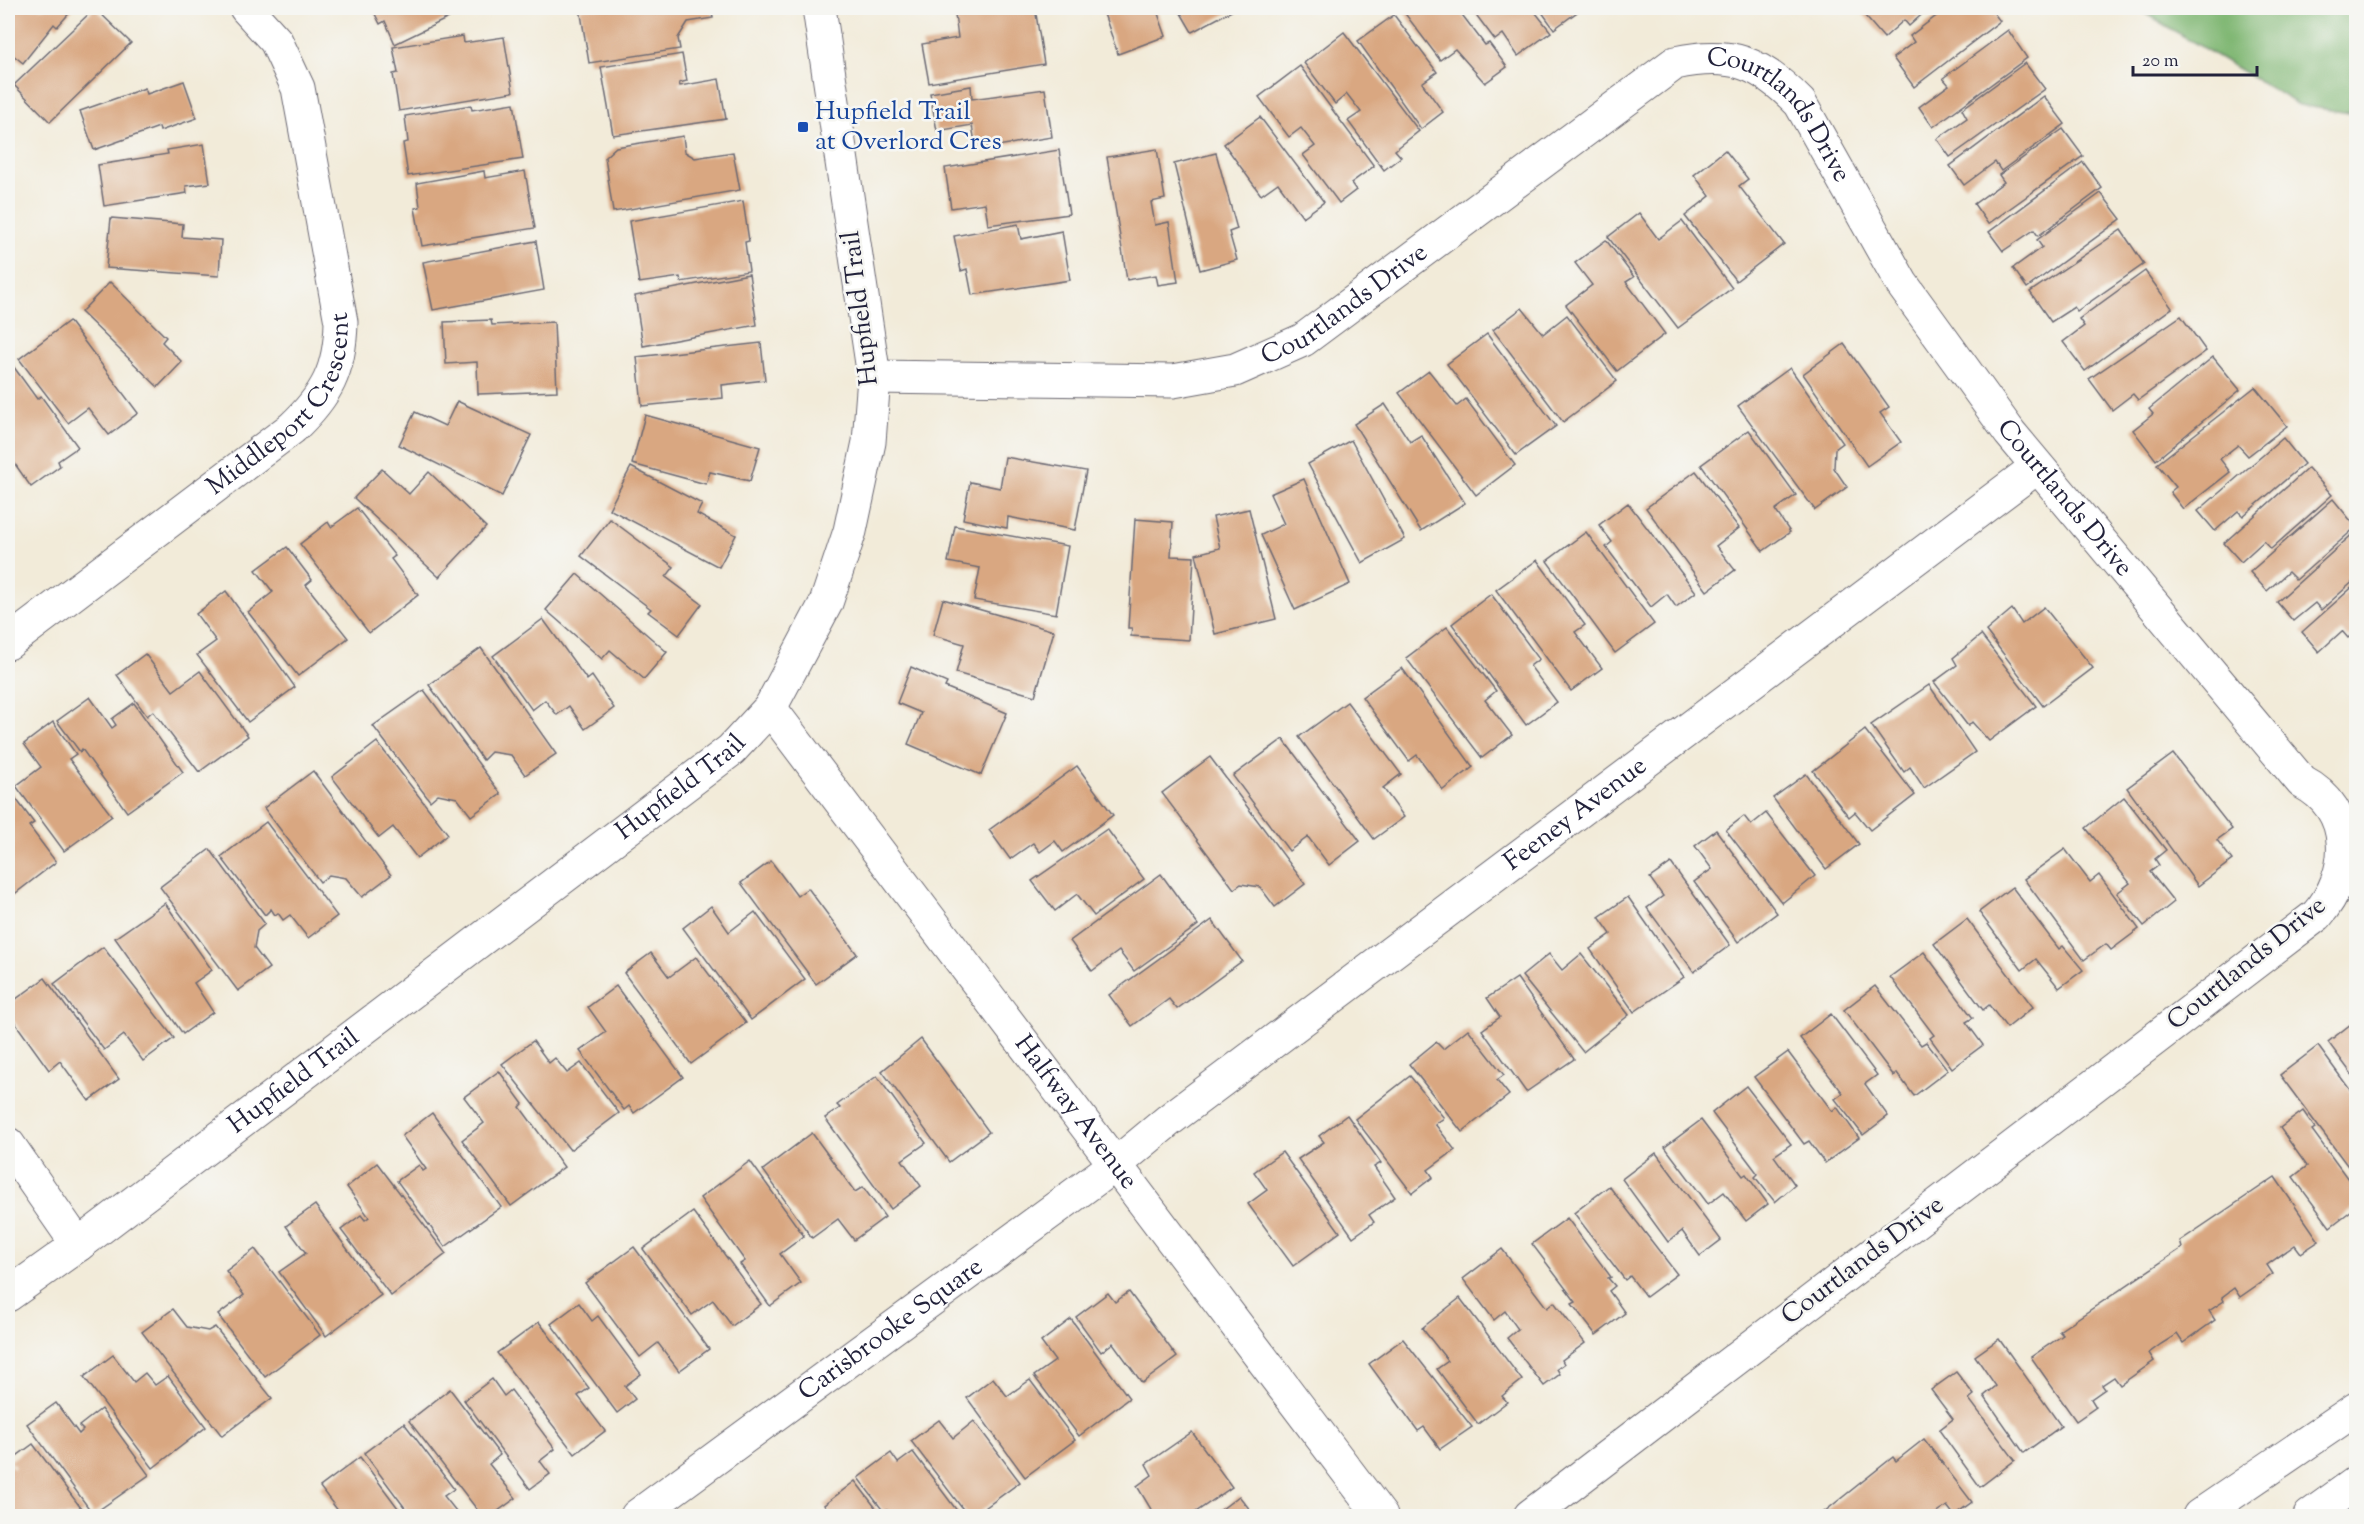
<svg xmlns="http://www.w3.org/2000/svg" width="2364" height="1524" viewBox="0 0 2364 1524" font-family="'Sorts Mill Goudy',serif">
<rect width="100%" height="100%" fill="#f6f6f2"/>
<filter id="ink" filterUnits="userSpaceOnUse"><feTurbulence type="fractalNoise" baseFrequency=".0167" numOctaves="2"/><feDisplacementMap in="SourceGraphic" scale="12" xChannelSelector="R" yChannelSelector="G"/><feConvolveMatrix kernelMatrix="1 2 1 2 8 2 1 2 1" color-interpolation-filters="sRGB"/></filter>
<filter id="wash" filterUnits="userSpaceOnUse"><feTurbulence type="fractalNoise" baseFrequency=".008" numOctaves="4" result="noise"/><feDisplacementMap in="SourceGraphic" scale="24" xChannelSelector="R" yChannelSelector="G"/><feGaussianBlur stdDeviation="1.35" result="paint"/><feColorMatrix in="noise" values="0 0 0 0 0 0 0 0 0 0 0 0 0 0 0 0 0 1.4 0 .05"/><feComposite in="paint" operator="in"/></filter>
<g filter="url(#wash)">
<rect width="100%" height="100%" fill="#f2ebd9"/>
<path fill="#80b773" stroke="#516c57" stroke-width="1.5" d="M2136,8H2356V114L2299,105Z"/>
<g id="blocks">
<g fill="#d9a781">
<path d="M8,8H74L57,27L54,24L23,63L8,51Z"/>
<path d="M95,8L131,43L50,122L14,85Z"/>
<path d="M372,8H469L395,44L385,21L380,24Z"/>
<path d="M580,8H711L713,18L688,22L678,38L680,49L589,63Z"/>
<path d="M917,8H954V9L918,15Z"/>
<path d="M994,8H1035L1044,64L929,83L922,44L958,38L955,14Z"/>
<path d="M1102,8H1156L1166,36L1118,54Z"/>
<path d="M1178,8H1237L1192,32Z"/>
<path d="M1407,8H1457L1485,45L1489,43L1507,67L1485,83L1455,49L1440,60L1403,11Z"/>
<path d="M1471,8H1532L1551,32L1518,56L1503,34L1495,40Z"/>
<path d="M1539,8H1574L1577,12L1554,29Z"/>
<path d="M1860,8H1929L1909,26L1904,20L1884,38L1859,9Z"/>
<path d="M1947,8H1990L2000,21L1914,87L1893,58L1914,42L1910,36Z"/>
<path d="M1394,15L1437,72L1422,83L1443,112L1421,129L1358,41Z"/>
<path d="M2008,30L2027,58L1933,127L1919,107L1949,85L1943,78Z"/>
<path d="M1344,32L1419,131L1395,150L1401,157L1384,170L1348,121L1361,112L1347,94L1335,104L1304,63Z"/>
<path d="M463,36L464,43L504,37L513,92L399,111L393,74L398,73L393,47Z"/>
<path d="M682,54L687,81L679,83L680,86L719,79L726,119L613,135L601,67Z"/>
<path d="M2025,63L2045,89L1950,157L1937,139L1967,118L1962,109Z"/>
<path d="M1300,66L1374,166L1351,183L1356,190L1339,203L1303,155L1315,146L1301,128L1289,137L1259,97Z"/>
<path d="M184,81L197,118L160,131L159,127L94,150L80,111L145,88L147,94Z"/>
<path d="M971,86L972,99L1045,89L1052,137L985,148L983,141L975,143L972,125L937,131L930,93Z"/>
<path d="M2044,96L2065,124L2001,171L1995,162L1964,185L1950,166Z"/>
<path d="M514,103L523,159L408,176L403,143L408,142L405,116L471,105L472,110Z"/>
<path d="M1260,117L1324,202L1303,217L1278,183L1261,195L1224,144Z"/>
<path d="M2063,129L2083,156L1988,224L1974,204L2004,182L1999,175Z"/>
<path d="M683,136L685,152L695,158L733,152L740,190L613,212L605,157L616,147Z"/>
<path d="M204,144L210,183L186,186L187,193L104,206L98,165L168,154L167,150Z"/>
<path d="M1157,149L1165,199L1151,202L1155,225L1169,222L1178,282L1158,285L1156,275L1127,280L1107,157Z"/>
<path d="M1059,150L1069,214L988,225L985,203L951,208L945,168Z"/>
<path d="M1725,150L1748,179L1739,186L1784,244L1736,281L1685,216L1710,196L1694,175Z"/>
<path d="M1216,153L1237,229L1229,232L1237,260L1200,270L1174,164Z"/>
<path d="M2083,162L2102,188L2038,236L2034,230L2003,251L1989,232Z"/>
<path d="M484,171L485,178L525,171L535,228L422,246L415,208L420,207L417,183Z"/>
<path d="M2101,193L2121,219L2027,288L2013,268L2042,247L2037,240Z"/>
<path d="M743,201L749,241L745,242L749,271L681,282L680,277L639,283L629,221Z"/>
<path d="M1639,213L1658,239L1682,221L1732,288L1678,328L1608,237Z"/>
<path d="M111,218L183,224L182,237L221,240L219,276L106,268Z"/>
<path d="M1018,224L1021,239L1062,231L1070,280L972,295L967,269L961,271L954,236Z"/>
<path d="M2121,230L2144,264L2077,311L2074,307L2051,322L2030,292Z"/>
<path d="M1606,240L1634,277L1626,282L1665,334L1617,371L1566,305L1592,285L1575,263Z"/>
<path d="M536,241L544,290L433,310L423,262Z"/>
<path d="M2145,271L2172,308L2085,371L2063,342L2084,326L2079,319Z"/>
<path d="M749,274L757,325L643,346L635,296Z"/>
<path d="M110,282L166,337L162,342L182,362L158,387L81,312Z"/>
<path d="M1522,308L1543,334L1567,315L1617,381L1563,422L1493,330Z"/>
<path d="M2181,316L2206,351L2138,400L2133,394L2112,410L2089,379Z"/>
<path d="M491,320L492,325L554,322L557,391L478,394L477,362L446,364L444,322Z"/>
<path d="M69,321L138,413L109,435L88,408L68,423L19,359Z"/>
<path d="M1487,334L1556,426L1516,455L1447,364Z"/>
<path d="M761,343L765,380L722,385L723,398L642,406L637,357Z"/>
<path d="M1844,344L1889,407L1880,413L1901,442L1867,466L1803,374Z"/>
<path d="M2213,357L2240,390L2156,460L2133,430L2153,414L2149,409Z"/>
<path d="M8,359L37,399L41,396L78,447L58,461L60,466L31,487L8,454Z"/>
<path d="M1790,368L1843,443L1835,449L1834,468L1847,487L1815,510L1738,406Z"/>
<path d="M1429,371L1457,406L1466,399L1515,465L1476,495L1399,393Z"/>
<path d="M2255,387L2287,426L2248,456L2238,445L2220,459L2230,472L2183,509L2170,492L2176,487L2157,464Z"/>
<path d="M457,401L531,435L502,496L399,445L415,412L445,426Z"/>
<path d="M1385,404L1410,442L1421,435L1465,503L1421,531L1354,424Z"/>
<path d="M645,415L760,447L750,481L710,472L706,484L632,464Z"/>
<path d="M1749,430L1796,495L1775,510L1790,532L1763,551L1701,465Z"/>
<path d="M2283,438L2304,464L2243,516L2238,511L2215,531L2198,511Z"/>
<path d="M1351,440L1405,539L1362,563L1308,464Z"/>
<path d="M1005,457L1086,471L1075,530L1008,517L1007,528L963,519L970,482L1000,488Z"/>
<path d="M631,467L702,504L697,514L736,535L719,567L609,509Z"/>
<path d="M2308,468L2332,495L2271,549L2264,541L2241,562L2224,543Z"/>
<path d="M382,469L409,494L429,472L486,527L439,577L354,498Z"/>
<path d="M1696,471L1739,528L1716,546L1735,570L1707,591L1646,508Z"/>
<path d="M1304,479L1350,584L1295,610L1261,535L1284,524L1270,494Z"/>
<path d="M2333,499L2356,527L2296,580L2288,572L2267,591L2250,572Z"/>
<path d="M1628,503L1696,592L1676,607L1667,594L1651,607L1606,547L1612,542L1599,525Z"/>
<path d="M357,508L395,556L391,559L418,595L369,633L300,544L328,522L331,527Z"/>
<path d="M1249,509L1276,619L1215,634L1196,554L1220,548L1213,517Z"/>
<path d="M610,519L674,567L666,577L702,604L679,635L648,612L651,609L581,556Z"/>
<path d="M1135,519L1173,522L1171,556L1194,557L1189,640L1131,636L1132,628H1128Z"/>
<path d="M955,526L1068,546L1056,614L974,600L980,568L948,562Z"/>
<path d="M2356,531V579L2321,610L2315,603L2293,621L2277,602Z"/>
<path d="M1586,532L1654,624L1615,653L1547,561Z"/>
<path d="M287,547L312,580L306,585L348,638L298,676L248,612L273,592L256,570Z"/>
<path d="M1537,560L1585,625L1575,632L1602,668L1571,691L1496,590Z"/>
<path d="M577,574L667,652L644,679L610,650L602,659L546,610Z"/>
<path d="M2356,584V631L2348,638L2342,631L2319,652L2302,632Z"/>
<path d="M226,591L295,687L248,722L197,655L216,641L196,614Z"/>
<path d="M1491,594L1539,659L1530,666L1557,702L1526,725L1452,624Z"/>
<path d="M943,599L1054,631L1035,696L956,673L964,644L933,635Z"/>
<path d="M2044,607L2093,668L2043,706L1986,631L2012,609L2022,624Z"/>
<path d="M543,619L587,680L592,676L614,708L585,729L569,706L557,715L545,700L532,710L493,656Z"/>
<path d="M1447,627L1496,691L1485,700L1512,735L1482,758L1406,658Z"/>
<path d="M1981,635L2036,706L1989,741L1972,722L1968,726L1934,682L1957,665L1953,658Z"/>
<path d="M481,648L556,754L525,775L511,755L491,752L483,760L429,685Z"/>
<path d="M145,654L173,691L200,671L248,736L199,772L153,711L147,716L117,675Z"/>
<path d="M911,667L947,683L945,687L1007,713L981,775L908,744L921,713L897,703Z"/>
<path d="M1402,668L1473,767L1443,790L1417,755L1409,761L1362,697Z"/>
<path d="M1929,685L1975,752L1924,788L1910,767L1904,772L1871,725Z"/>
<path d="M424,690L501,794L471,816L457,798L438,794L430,801L373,726Z"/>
<path d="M90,697L112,728L116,725L112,719L134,703L183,772L127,812L82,749L80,752L57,721Z"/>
<path d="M1347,702L1401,774L1383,788L1404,817L1374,839L1299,737Z"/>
<path d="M53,722L76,754L69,759L112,816L64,851L16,786L41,767L24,744Z"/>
<path d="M1865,730L1915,795L1870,830L1855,812L1849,817L1813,771Z"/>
<path d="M1283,739L1360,841L1329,865L1308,837L1289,851L1233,776Z"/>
<path d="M377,742L448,834L417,858L393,827L379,838L332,777Z"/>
<path d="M2173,754L2232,829L2217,840L2232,860L2198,886L2127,788Z"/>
<path d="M1210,757L1305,884L1275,907L1260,887L1241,884L1234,889L1162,793Z"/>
<path d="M1077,766L1113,815L1063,852L1055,841L1040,852L1033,843L1010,859L989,830Z"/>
<path d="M313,771L391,875L362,897L346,878L329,875L320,882L264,808Z"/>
<path d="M1806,774L1859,844L1826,869L1773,798Z"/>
<path d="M8,788L34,823L29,826L56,862L8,899Z"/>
<path d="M2124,797L2166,850L2155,859L2159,865L2150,872L2174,902L2144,926L2117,893L2130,883L2086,828Z"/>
<path d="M1766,813L1815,876L1782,903L1726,830L1744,816L1751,825Z"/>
<path d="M266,822L337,916L308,938L290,915L283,920L278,913L275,915L271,909L265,915L221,857Z"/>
<path d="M1107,829L1144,879L1094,916L1077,894L1055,911L1032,881Z"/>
<path d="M1716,830L1777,913L1738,942L1694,882L1712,869L1695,846Z"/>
<path d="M210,849L265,924L257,931L254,948L269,968L238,991L160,887Z"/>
<path d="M2065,849L2090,882L2099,875L2139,929L2111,950L2106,944L2084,960L2024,879Z"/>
<path d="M771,861L797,896L808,888L857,954L816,984L741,883Z"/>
<path d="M1671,863L1730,945L1694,972L1647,908L1663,896L1650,878Z"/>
<path d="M1161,874L1198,925L1134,971L1119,951L1092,971L1070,941Z"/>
<path d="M2012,887L2059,949L2063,946L2083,970L2059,988L2036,959L2022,970L1979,912Z"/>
<path d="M1628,897L1684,977L1634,1012L1590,949L1611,934L1599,917Z"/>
<path d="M165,903L212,970L194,983L213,1012L183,1034L115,938Z"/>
<path d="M711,906L729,932L755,912L805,979L751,1020L683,928Z"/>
<path d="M1967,919L2033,1007L2007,1028L1989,1005L1983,1010L1934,944Z"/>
<path d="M1212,920L1242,961L1177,1009L1169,999L1132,1026L1109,995Z"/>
<path d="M103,947L174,1038L143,1061L124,1035L104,1050L54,984Z"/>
<path d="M1924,952L1973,1018L1966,1022L1983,1045L1952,1068L1930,1038L1934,1035L1890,977Z"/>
<path d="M651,953L669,977L696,957L746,1023L691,1064L624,973Z"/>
<path d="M1549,954L1562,970L1581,954L1629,1015L1583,1052L1522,976Z"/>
<path d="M45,978L119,1079L89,1101L60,1061L49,1070L8,1013V1005Z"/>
<path d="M1517,978L1574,1059L1526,1092L1482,1030L1500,1017L1487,998Z"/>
<path d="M616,986L683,1077L634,1113L629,1106L624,1110L580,1051L606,1032L588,1007Z"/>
<path d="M1875,986L1921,1045L1926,1042L1948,1070L1914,1096L1897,1073L1894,1076L1844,1010Z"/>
<path d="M1831,1014L1877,1075L1865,1084L1888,1116L1863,1135L1835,1099L1843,1093L1800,1038Z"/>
<path d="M2356,1020V1080L2328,1042Z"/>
<path d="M1468,1029L1504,1075L1497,1080L1509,1095L1462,1132L1409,1064L1436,1042L1443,1049Z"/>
<path d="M921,1039L989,1132L949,1162L882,1071Z"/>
<path d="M533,1041L549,1063L555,1058L567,1073L581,1063L619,1113L570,1150L502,1064Z"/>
<path d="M2318,1046L2356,1098V1165L2350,1169L2280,1075Z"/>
<path d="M1788,1052L1832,1111L1837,1107L1859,1138L1825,1163L1809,1141L1804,1144L1754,1077Z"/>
<path d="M499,1071L523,1104L520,1107L564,1167L511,1206L462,1140L484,1123L464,1097Z"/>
<path d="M877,1076L926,1143L902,1160L921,1186L891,1209L825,1118L840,1108L837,1105Z"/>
<path d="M1410,1076L1444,1118L1435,1124L1455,1150L1428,1170L1433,1177L1412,1193L1355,1119Z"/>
<path d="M1746,1086L1791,1144L1774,1156L1795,1185L1775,1202L1755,1177L1758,1174L1712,1113Z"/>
<path d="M2303,1111L2315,1128L2312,1130L2356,1190V1207L2330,1227L2293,1177L2307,1166L2280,1128Z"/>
<path d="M432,1113L501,1207L445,1247L397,1181L419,1165L423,1171L426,1169L402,1136Z"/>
<path d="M1347,1115L1381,1163L1374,1167L1395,1197L1369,1215L1374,1222L1353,1237L1298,1159L1324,1142L1319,1136Z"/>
<path d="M1701,1120L1743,1176L1746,1174L1768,1204L1746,1221L1724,1192L1708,1204L1665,1147Z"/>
<path d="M812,1133L855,1192L863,1187L885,1217L854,1240L838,1219L812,1238L763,1170Z"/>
<path d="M1282,1152L1340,1232L1293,1266L1248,1204L1267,1190L1254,1172Z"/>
<path d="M1656,1153L1721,1240L1700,1256L1682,1231L1668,1242L1622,1179Z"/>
<path d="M750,1161L804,1236L780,1254L801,1283L770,1306L740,1264L745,1261L700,1198Z"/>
<path d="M377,1163L446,1254L391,1296L341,1230L361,1215L365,1220L369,1217L347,1187Z"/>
<path d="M2275,1177L2319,1241L2301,1253L2295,1245L2267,1265L2273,1274L2240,1297L2234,1288L2222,1297L2224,1301L2209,1311L2215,1320L2183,1343L2177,1334L2161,1344L2149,1353L2154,1361L2120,1385L2114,1377L2102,1385L2105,1389L2091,1399L2096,1407L2076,1421L2031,1357L2063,1335L2059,1331L2182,1248L2180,1241Z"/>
<path d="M1609,1186L1677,1274L1646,1297L1630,1276L1625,1280L1574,1213Z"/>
<path d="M315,1205L381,1295L326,1336L279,1272L306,1253L286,1226Z"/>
<path d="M693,1212L761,1304L732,1326L713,1300L692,1315L643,1249Z"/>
<path d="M1567,1218L1611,1277L1608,1278L1615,1286L1609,1291L1625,1313L1596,1335L1572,1304L1576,1302L1532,1244Z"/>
<path d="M634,1247L709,1349L679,1371L658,1343L640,1357L585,1283Z"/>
<path d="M255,1249L320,1335L265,1377L218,1315L244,1295L226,1271Z"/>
<path d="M1502,1249L1547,1308L1554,1302L1585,1343L1562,1360L1564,1364L1557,1369L1560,1374L1544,1386L1507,1338L1518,1329L1505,1311L1494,1320L1463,1279Z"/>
<path d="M1129,1292L1177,1357L1142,1383L1113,1343L1101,1352L1076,1317L1108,1293L1115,1302Z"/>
<path d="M1460,1298L1522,1380L1502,1396L1507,1402L1478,1424L1437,1369L1448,1361L1422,1328Z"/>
<path d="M579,1303L592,1321L598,1316L641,1374L625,1386L635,1399L617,1413L551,1324Z"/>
<path d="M173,1309L187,1327L208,1331L215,1327L272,1398L222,1436L142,1332Z"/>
<path d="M1071,1319L1129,1398L1079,1436L1034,1376L1055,1361L1041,1342Z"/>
<path d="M539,1322L589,1388L578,1396L605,1431L575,1454L497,1353Z"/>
<path d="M1403,1339L1472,1427L1440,1449L1424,1427L1418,1431L1369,1364Z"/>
<path d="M1999,1339L2061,1426L2024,1453L1984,1396L1996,1386L1975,1356Z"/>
<path d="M113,1355L134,1382L145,1373L155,1385L168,1376L206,1427L153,1468L84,1377Z"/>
<path d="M1956,1372L1974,1395L1969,1399L2015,1460L1980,1487L1939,1430L1953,1419L1931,1390Z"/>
<path d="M993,1378L1007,1396L1030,1380L1075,1440L1025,1477L967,1398Z"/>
<path d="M492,1379L504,1396L511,1390L555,1449L540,1461L550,1474L530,1489L464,1400Z"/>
<path d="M450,1389L500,1455L489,1464L516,1498L491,1516H482L409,1421Z"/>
<path d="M56,1403L79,1434L83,1430L79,1426L101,1409L149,1475L93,1514L27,1424Z"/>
<path d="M939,1420L953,1438L974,1421L1020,1482L974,1516H968L911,1441Z"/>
<path d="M404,1423L454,1489L444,1496L460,1516H411L364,1453Z"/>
<path d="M1192,1432L1232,1487L1190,1516H1155L1137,1486L1152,1475L1146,1464Z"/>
<path d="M1924,1439L1972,1502L1954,1515L1947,1506L1932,1516H1819L1893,1457L1896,1461Z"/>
<path d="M33,1444L84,1512L77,1516H8V1461L13,1469L15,1467L10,1461Z"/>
<path d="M913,1452L961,1516H891L887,1510L884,1512L858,1478L891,1453L898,1463Z"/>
<path d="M360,1457L404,1516H342L320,1487Z"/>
<path d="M855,1481L882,1516H829L831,1515L824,1505Z"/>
<path d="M1239,1496L1255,1516H1213Z"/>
</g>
</g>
</g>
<g filter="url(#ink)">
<use href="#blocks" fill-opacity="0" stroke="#6b6872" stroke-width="1.5"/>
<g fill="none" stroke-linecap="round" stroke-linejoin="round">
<g stroke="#6b6872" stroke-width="35">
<g id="minor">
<path id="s1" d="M874,377L1173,381L1235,370L1303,340L1675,63C1732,51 1760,62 1800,103L1902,284L2010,433L2302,782C2356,810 2353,874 2317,915L1530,1516"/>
<path id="s2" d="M8,643L292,428C327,395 340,370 341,322L298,88L276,41L246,8"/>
<path id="s3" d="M770,708L1381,1516"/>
<path d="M8,1144L78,1245"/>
<path id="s4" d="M8,1295L78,1245L731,750L770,708L826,603L850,531L869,442L874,377L819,8"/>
<path id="s5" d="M637,1516L1116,1164L1169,1120L2037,467"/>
</g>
</g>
<g stroke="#6b6872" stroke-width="35">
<g id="major">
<path d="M2199,1516L2356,1409"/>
<path d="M2310,1516L2356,1483"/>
</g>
</g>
<use href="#minor" stroke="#fff" stroke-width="33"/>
<use href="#major" stroke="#fff" stroke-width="33"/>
</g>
</g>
<rect fill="#1a4fb4" stroke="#f6f6f2" stroke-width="2" x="797" y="121" width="12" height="12" rx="3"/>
<g text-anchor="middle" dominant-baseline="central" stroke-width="5" stroke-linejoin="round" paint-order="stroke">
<g font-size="26" fill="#164399" stroke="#f6f6f2" text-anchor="start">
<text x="815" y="112">Hupfield Trail<tspan x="815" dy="30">at Overlord Cres</tspan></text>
</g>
<g font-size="26" fill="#22223b" stroke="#f6f6f2">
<text stroke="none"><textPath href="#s1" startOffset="1030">Courtlands Drive</textPath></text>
<text stroke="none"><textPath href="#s1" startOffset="490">Courtlands Drive</textPath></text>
<text transform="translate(861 308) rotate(-97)">Hupfield Trail</text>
<text stroke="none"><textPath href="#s2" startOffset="370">Middleport Crescent</textPath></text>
<text stroke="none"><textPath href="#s1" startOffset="1516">Courtlands Drive</textPath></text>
<text stroke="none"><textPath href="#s4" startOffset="843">Hupfield Trail</textPath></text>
<text stroke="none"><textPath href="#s5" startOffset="1172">Feeney Avenue</textPath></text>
<text transform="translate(2247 964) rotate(-39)">Courtlands Drive</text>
<text stroke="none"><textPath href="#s4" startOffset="357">Hupfield Trail</textPath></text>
<text stroke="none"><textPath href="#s3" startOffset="507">Halfway Avenue</textPath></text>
<text transform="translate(1863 1261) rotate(-37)">Courtlands Drive</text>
<text stroke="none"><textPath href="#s5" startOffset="315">Carisbrooke Square</textPath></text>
</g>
</g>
<rect width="2364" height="1524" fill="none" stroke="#f6f6f2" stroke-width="30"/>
<path d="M2133 66v9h124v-9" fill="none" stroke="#22223b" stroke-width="3"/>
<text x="2142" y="66" font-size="18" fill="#22223b" stroke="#f6f6f2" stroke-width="4.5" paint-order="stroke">20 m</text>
</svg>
